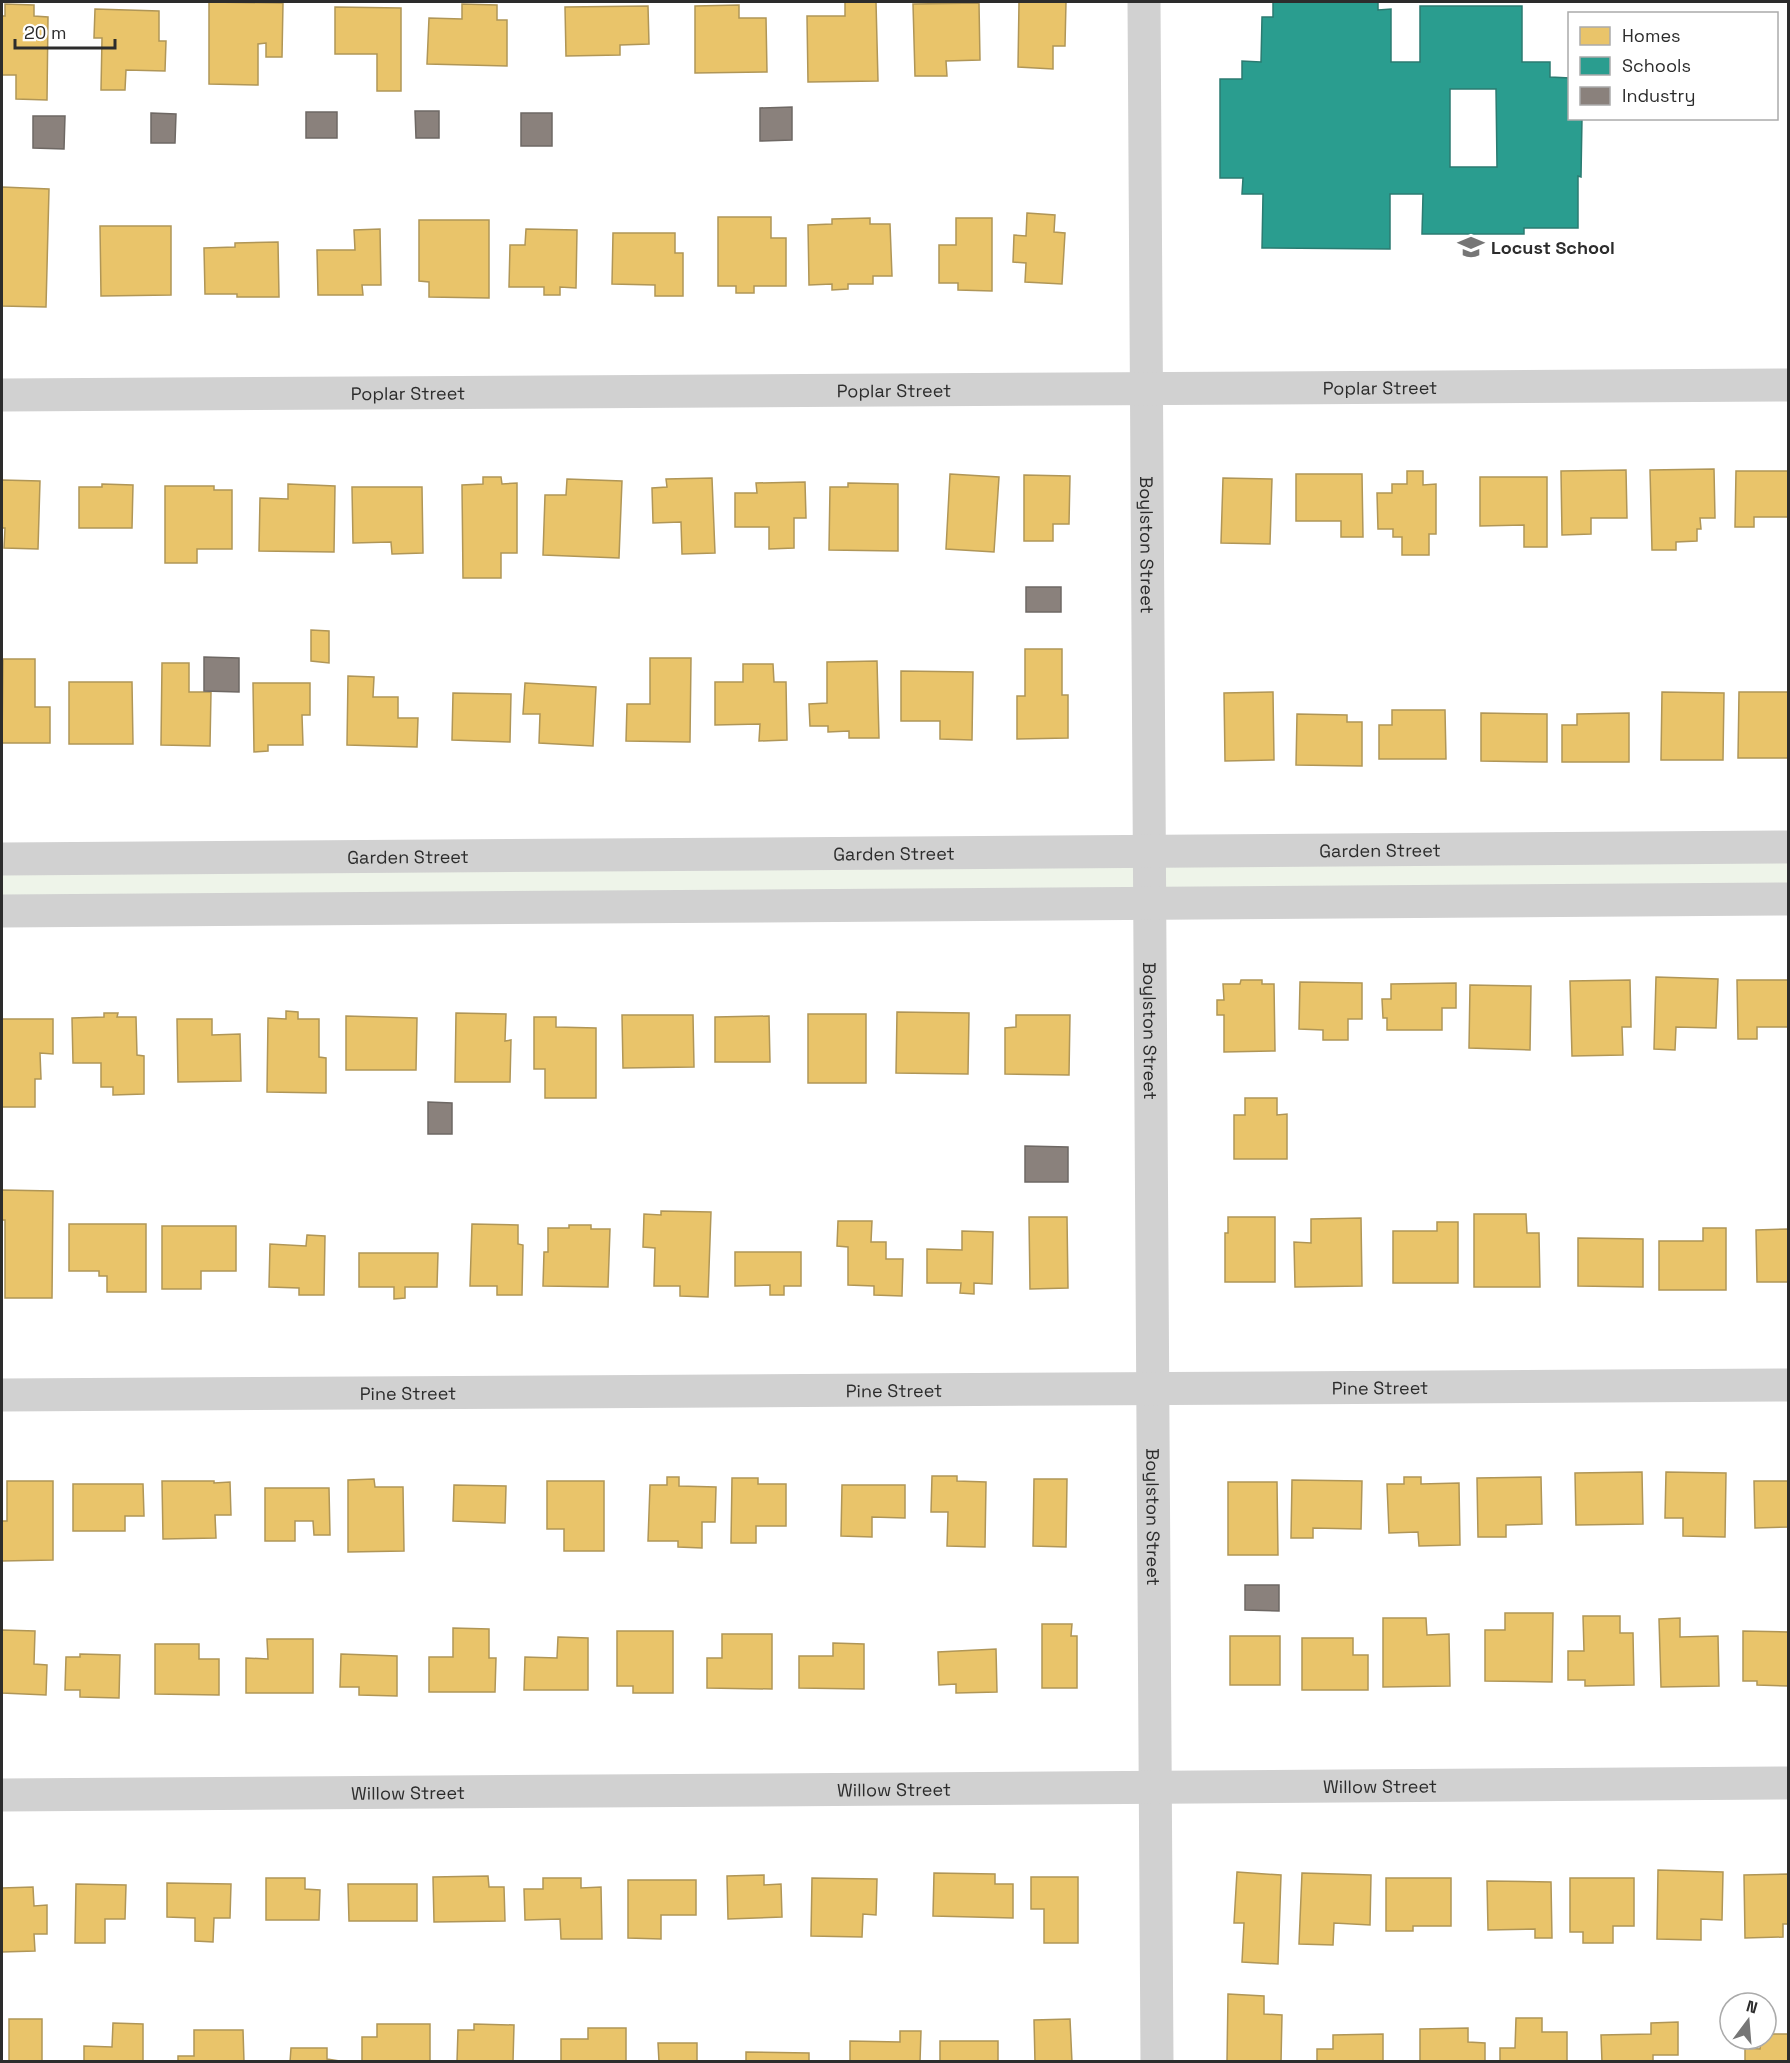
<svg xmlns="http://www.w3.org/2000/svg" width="1790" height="2063" viewBox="0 0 1790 2063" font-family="'Space Grotesk',sans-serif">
<rect width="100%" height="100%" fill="#fff"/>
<path fill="#eef4e9" d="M1788,852V897L2,906V864Z"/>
<g fill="#e9c46a" stroke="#b09657" stroke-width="1.5">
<path d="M209,2L283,3L282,57H266V43L258,44V85L209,84Z"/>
<path d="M845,2H876L878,81L808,82L807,16H845Z"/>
<path d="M1019,2H1066L1065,46H1053V69L1018,67Z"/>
<path d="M979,3L980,60L946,61L947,76H915L913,4Z"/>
<path d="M5,4L34,5V16L48,17L47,100L16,99V75H2V16H5Z"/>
<path d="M462,4L497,5V20H507V66L427,64L429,18L462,19Z"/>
<path d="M739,5V18H766L767,72L695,73V6Z"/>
<path d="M648,6L649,44L620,45V55L566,56L565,7Z"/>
<path d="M335,7L401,8V91H377V54H335Z"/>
<path d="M95,9L159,11V41H166L165,71L126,70L125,90H101L102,38H94Z"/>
<path d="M2,187L49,189L46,307L2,306Z"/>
<path d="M1027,213L1055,215L1054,232L1065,233L1062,284L1025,282L1026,263L1013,262L1014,235L1026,236Z"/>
<path d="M718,217H771V238H786V286H754V293H736V286H718Z"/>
<path d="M870,218V224H890L892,276H873V284H848V289L832,290V284L809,285L808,225L832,224V219Z"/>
<path d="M956,218H992V291L958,290V283H939V245H956Z"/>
<path d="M419,220H489V298L429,297V282L419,281Z"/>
<path d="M100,226H171V295L101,296Z"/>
<path d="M380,229L381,285H362L363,295H318L317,250H355L354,230Z"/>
<path d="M526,229L577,230L576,288L560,287V295H544V287H509L510,245H525Z"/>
<path d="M613,233H675V253H683V296H655V285L612,284Z"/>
<path d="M278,242L279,297H237V294H205L204,248L235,247V243Z"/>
<path d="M1714,469L1715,518H1700L1701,529H1697V541L1676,542V550H1652L1650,470Z"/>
<path d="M1626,470L1627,518H1591V534L1562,535L1561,471Z"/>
<path d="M1407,471H1423V485L1436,484V534H1429V555H1402V537H1393V529H1378L1377,493H1392V484H1407Z"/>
<path d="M1736,471H1788V517H1754V527H1735Z"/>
<path d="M950,474L999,477L994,552L946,549Z"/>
<path d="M1296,474H1362L1363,537H1341V521H1296Z"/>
<path d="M1024,475L1070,476L1069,524H1053V541H1024Z"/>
<path d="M483,477H501L502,484L517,483V553H501V578H463L462,485L483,484Z"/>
<path d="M1480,477H1547V547H1524V525L1480,526Z"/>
<path d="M712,478L715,553L682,554L681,522L653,523L652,488L667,487L666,479Z"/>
<path d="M1223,478L1272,479L1270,544L1221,543Z"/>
<path d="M567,479L622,481L619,558L543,555L545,495H566Z"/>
<path d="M2,480L40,481L38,549L4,548L5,528H2Z"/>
<path d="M805,482L806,518H794V548L769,549V527H735V493H757L756,483Z"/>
<path d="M848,483L898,484V551L829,550L830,487H848Z"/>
<path d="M102,484L133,485L132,528H79V487H102Z"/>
<path d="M288,484L335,486L334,552L259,551L260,498L288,499Z"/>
<path d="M165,486H214V490H232V549H197V563H165Z"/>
<path d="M352,487H422L423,553L392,554L391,542L353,543Z"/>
<path d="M311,630L329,631V663L311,661Z"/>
<path d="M1025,649H1062V695H1068V738L1017,739V696H1025Z"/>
<path d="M650,658H691L690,742L626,741L627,704H650Z"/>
<path d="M3,659H35V707H50V743H2Z"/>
<path d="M877,661L879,738H849V731L828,732V726H810L809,704L827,703V662Z"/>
<path d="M162,663H189V692H211L210,746L161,745Z"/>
<path d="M743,664H773L774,682H786L787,740L759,741L760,724L715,725V682H743Z"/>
<path d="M901,671L973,672L972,740L940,739V721H901Z"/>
<path d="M348,676L374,677L373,697H398V718H418L417,747L347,745Z"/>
<path d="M69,682H132L133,744H69Z"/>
<path d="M253,683H310V715H302L303,745H268V751L254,752Z"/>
<path d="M525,683L596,687L593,746L539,743L540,714H523Z"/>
<path d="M1273,692L1274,760L1225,761L1224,693Z"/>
<path d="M1662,692L1724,693L1723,760H1661Z"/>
<path d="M1739,692H1788V758H1738Z"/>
<path d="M453,693L511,694L510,742L452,740Z"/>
<path d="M1392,710H1445L1446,759H1379V725H1392Z"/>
<path d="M1481,713L1547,714V762L1481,761Z"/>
<path d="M1629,713V762H1562V725H1577V714Z"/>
<path d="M1297,714L1347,715V722H1362V766L1296,765Z"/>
<path d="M1656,977L1718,979L1716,1028L1676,1027L1675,1050L1654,1049Z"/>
<path d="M1241,980H1262V984H1274L1275,1051L1224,1052V1015H1217V1000H1224L1223,984H1240Z"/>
<path d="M1630,980L1631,1027H1622L1623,1055L1572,1056L1570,981Z"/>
<path d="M1737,980H1788V1027H1757V1039H1738Z"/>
<path d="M1300,982L1362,983V1019H1348V1040H1323V1030L1299,1029Z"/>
<path d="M1456,983V1008H1442V1030H1387V1018H1383L1382,999H1391V984Z"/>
<path d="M1470,985L1531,986L1530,1050L1469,1048Z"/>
<path d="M286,1011L298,1012V1019H319V1057L326,1058V1093L267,1092L268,1018L286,1019Z"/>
<path d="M897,1012L969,1013L968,1074L896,1073Z"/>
<path d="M104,1013H118L117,1017H136L137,1055L144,1056V1094L113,1095V1087H101V1063H73L72,1018L104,1017Z"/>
<path d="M456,1013L506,1014L505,1041L511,1040L510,1082H455Z"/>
<rect x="808" y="1014" width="58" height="69"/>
<path d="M622,1015H693L694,1067L623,1068Z"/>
<path d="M1016,1015H1070L1069,1075L1005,1074V1028L1016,1027Z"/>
<path d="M346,1016L417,1018L416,1070H346Z"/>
<path d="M769,1016L770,1062H715V1017Z"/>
<path d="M534,1017H556V1027L596,1028V1098H545V1069H534Z"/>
<path d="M2,1019H53V1054L40,1053L41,1079H35V1107H2Z"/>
<path d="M177,1019H212V1035L240,1034L241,1081L178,1082Z"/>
<path d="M1245,1098H1277V1115L1287,1114V1159H1234V1115H1245Z"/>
<path d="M2,1190L53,1191L52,1298H5V1220H2Z"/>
<path d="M661,1211L711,1212L708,1297L680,1296V1286H654L655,1248L643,1247L644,1214L661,1215Z"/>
<path d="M1474,1214H1526L1527,1233H1539L1540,1287H1474Z"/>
<path d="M1029,1217H1067L1068,1288L1030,1289Z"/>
<path d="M1228,1217H1275V1282H1225V1233H1228Z"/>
<path d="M1361,1218L1362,1286L1295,1287L1294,1242L1311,1243V1219Z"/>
<path d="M838,1221H872L871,1242H886V1259H903L902,1296L874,1295V1286L848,1285V1247L837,1246Z"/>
<path d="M1437,1222H1458V1283H1393V1231H1437Z"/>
<path d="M69,1224H146V1292H107V1276H99V1271H69Z"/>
<path d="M472,1224L518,1225V1244L523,1245L522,1295H497V1286H470Z"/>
<path d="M569,1225H591V1229H610L608,1287L543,1286L544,1252H548V1228H569Z"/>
<path d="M162,1226H236V1271H201V1289H162Z"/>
<path d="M1703,1228H1726V1290H1659V1241H1703Z"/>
<path d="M1788,1229V1282H1757L1756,1230Z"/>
<path d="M962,1231L993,1232L992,1284L974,1283V1294L960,1293L961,1283H927V1249L962,1250Z"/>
<path d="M307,1235L325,1236L324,1295H299V1288L269,1287L270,1244L306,1246Z"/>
<path d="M1578,1238L1643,1239V1287L1578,1286Z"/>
<path d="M735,1252H801V1286H784V1295H770V1285L735,1286Z"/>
<path d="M359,1253H438L437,1287H405V1298L394,1299V1287H359Z"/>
<path d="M1642,1472L1643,1524L1576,1525L1575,1473Z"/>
<path d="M1666,1472L1726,1473L1725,1537L1683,1536V1518H1665Z"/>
<path d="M932,1476H957V1481L986,1482L985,1547L947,1546L948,1512H931Z"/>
<path d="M667,1477H679V1486L716,1487L715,1522H702V1548L678,1547V1541H648L650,1485H667Z"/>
<path d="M1404,1477H1421V1484L1459,1483L1460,1545L1419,1546L1418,1532L1389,1533L1387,1484H1404Z"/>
<path d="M1541,1477L1542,1524L1506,1525V1537H1478L1477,1478Z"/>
<path d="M732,1478H758V1484H786V1526H756V1543H731Z"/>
<path d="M374,1479L375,1487H403L404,1551L348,1552V1480Z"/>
<path d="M1034,1479H1067L1066,1547L1033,1546Z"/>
<path d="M1292,1480L1362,1481L1361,1529L1313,1528V1538H1291Z"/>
<path d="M7,1481H53V1560L2,1561V1521H7Z"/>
<path d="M162,1481H214V1483L230,1482L231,1515H215L216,1538L163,1539Z"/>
<path d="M547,1481H604V1551H564V1529H547Z"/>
<path d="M1754,1481H1788V1527L1755,1528Z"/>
<path d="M1228,1482H1277L1278,1555H1228Z"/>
<path d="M73,1484H143L144,1516H125V1531H73Z"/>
<path d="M454,1485L506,1486L505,1523L453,1521Z"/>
<path d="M842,1485H905V1518L872,1517V1537L841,1536Z"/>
<path d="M265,1488H329L330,1535H314L313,1521H295V1541H265Z"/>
<path d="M1505,1613H1553L1552,1682L1485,1681V1630H1505Z"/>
<path d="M1583,1616H1620V1633H1633L1634,1685L1585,1686V1680H1568V1651H1584Z"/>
<path d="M1383,1618H1426L1427,1635L1449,1634L1450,1686L1383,1687Z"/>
<path d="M1680,1618V1637L1718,1636L1719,1686L1661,1687L1659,1619Z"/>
<path d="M1042,1624H1072L1071,1636H1077V1688H1042Z"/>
<path d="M453,1628L489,1629V1658H496L495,1692H429V1657H453Z"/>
<path d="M2,1630L35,1631L34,1664L47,1665L46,1695L2,1693Z"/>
<path d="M617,1631H673V1693H633V1686H617Z"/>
<path d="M1743,1631L1788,1632V1686L1757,1685V1681H1743Z"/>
<path d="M722,1634H772V1689L707,1688V1658H722Z"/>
<rect x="1230" y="1636" width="50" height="49"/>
<path d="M558,1637L588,1638V1690H524L525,1657L557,1658Z"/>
<path d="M1302,1638H1353V1655H1368V1690H1302Z"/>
<path d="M267,1639H313V1693H246V1658L268,1659Z"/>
<path d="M833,1643L864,1644V1689L799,1688V1656H833Z"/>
<path d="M155,1644H199V1659H219V1695L155,1694Z"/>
<path d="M996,1649L997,1692L956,1693V1684L939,1685L938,1652Z"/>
<path d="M80,1654L120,1655L119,1698L80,1697V1690H65L66,1657H80Z"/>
<path d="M341,1654L397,1656V1696L359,1695V1687H340Z"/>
<path d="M1658,1870L1723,1872L1722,1920L1701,1919V1940L1657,1939Z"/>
<path d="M1237,1872L1281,1875L1278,1964L1242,1962L1244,1923H1234Z"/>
<path d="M934,1873L995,1874V1884H1013V1918L933,1916Z"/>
<path d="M1302,1873L1371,1875L1370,1925L1334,1923L1333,1945L1299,1944Z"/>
<path d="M1788,1874V1924H1783V1937L1745,1938L1744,1875Z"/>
<path d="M764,1875V1885L781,1884L782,1917L728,1919L727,1876Z"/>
<path d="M488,1876L489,1887H504L505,1921L434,1922L433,1877Z"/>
<path d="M1031,1877H1078V1943H1044V1909H1031Z"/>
<path d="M266,1878H305V1889L320,1890L319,1920H266Z"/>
<path d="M543,1878H581V1888L601,1887L602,1939H561L560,1919L525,1920L524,1889H543Z"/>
<path d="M812,1878L877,1879L876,1915L863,1914L862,1937L811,1936Z"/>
<path d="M1386,1878H1451V1926H1413V1931H1386Z"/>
<path d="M1570,1878H1634V1926H1613V1943H1583V1932H1570Z"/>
<path d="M628,1880H696V1915H661V1939L628,1938Z"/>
<path d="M1487,1881L1551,1882L1552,1938H1535V1929L1488,1930Z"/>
<path d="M167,1883L231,1884L230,1918H214L213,1942L195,1941V1918L167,1917Z"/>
<path d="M76,1884L126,1885L125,1919H105V1943H75Z"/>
<path d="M348,1884H417V1921H349Z"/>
<path d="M33,1887L34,1906L47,1905V1934H34L35,1951L2,1952V1888Z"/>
<path d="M1228,1994L1264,1996V2014L1282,2015L1281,2062H1227Z"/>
<path d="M1516,2018H1542V2032H1567V2062H1500V2048H1515Z"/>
<rect x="9" y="2019" width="33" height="43"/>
<path d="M1070,2019L1072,2062H1035L1034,2020Z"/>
<path d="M1678,2022V2055H1653V2062H1602L1601,2035L1651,2034V2023Z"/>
<path d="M113,2023L143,2024V2062H84V2046L112,2047Z"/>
<path d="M377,2024H430V2062H362V2037H377Z"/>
<path d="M474,2024L514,2025L513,2062H457L458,2030H474Z"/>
<path d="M588,2028H626V2062H561V2039H588Z"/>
<path d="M1468,2028V2042L1485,2043V2062H1420V2029Z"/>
<path d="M194,2030H243L244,2062H178V2056H194Z"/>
<path d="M900,2031H921L920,2062H850V2041L900,2042Z"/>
<path d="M1383,2034V2062H1317V2049H1333V2035Z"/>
<path d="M1766,2034H1788V2062H1745V2048L1760,2049L1761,2039H1766Z"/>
<rect x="940" y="2041" width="58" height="21"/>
<path d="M658,2043H697V2062H659Z"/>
<path d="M291,2048H327V2059L346,2062H290Z"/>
<path d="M746,2052L809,2053V2062H746Z"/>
</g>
<path fill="#2a9d8f" stroke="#2b7b71" stroke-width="1.5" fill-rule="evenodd" d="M1273,2H1378V10L1391,9V62H1420V6H1522V62H1550V77L1570,78V118H1582L1581,177L1578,176V228H1524V234H1422L1423,194H1390V249L1262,248L1263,194H1242L1243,178H1220V79H1242V61L1261,62L1262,17H1273ZM1450,89H1496L1497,167H1450Z"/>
<g fill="#8a817c" stroke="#6e6864" stroke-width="1.5">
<path d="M792,107V140L760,141V108Z"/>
<path d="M415,111H439V138H416Z"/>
<rect x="306" y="112" width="31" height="26"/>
<path d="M151,113L176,114L175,143H151Z"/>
<rect x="521" y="113" width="31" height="33"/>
<path d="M33,116H65L64,149L33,148Z"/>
<rect x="1026" y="587" width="35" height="25"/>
<path d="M204,657L239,658V692L204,691Z"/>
<path d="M428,1102L452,1103V1134H428Z"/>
<path d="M1025,1146L1068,1147V1182H1025Z"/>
<path d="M1245,1585H1279V1611L1245,1610Z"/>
</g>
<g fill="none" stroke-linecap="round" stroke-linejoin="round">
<g stroke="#d1d1d1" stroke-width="33">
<path id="s1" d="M1144,2L1157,2062"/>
<path id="s2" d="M2,395L1788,385"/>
<path id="s3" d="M2,859L1788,847"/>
<path d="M2,911L1788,899"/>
<path id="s4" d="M2,1395L1788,1385"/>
<path id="s5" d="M2,1795L1788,1783"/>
</g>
</g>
<defs>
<g id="school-bare" transform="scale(2.07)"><path d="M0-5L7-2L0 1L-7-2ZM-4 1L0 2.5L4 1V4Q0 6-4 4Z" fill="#767676" stroke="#fff" stroke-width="2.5" paint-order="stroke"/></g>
</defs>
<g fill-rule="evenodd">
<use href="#school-bare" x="1471" y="247"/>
</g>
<g text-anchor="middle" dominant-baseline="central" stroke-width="6" stroke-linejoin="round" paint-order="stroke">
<g font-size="18" font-weight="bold" fill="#2c2c2c" stroke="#fff" text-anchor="start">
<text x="1491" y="247">Locust School</text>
</g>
<g font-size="18" fill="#2c2c2c" stroke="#fff">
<text stroke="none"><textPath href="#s2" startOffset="1378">Poplar Street</textPath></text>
<text stroke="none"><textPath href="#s2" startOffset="892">Poplar Street</textPath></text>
<text stroke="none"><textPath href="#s2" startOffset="406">Poplar Street</textPath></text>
<text stroke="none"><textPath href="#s1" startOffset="543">Boylston Street</textPath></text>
<text stroke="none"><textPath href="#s3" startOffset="1378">Garden Street</textPath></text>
<text stroke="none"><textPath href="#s3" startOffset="892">Garden Street</textPath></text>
<text stroke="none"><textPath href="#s3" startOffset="406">Garden Street</textPath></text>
<text stroke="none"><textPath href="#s1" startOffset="1029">Boylston Street</textPath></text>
<text stroke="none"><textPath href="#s4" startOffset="1378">Pine Street</textPath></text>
<text stroke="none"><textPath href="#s4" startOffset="892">Pine Street</textPath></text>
<text stroke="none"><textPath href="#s4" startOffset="406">Pine Street</textPath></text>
<text stroke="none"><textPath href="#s1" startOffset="1515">Boylston Street</textPath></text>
<text stroke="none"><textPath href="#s5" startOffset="1378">Willow Street</textPath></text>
<text stroke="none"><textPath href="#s5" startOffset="892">Willow Street</textPath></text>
<text stroke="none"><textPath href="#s5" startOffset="406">Willow Street</textPath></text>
</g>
</g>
<rect width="1790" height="2063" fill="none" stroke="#2c2c2c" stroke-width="6"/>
<rect x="1568" y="12" width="210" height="108" fill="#ffffff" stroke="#ababab" stroke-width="1.5"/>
<rect x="1580" y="27" width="30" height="18" fill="#e9c46a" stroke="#ababab" stroke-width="1.5"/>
<text x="1622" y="42" font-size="18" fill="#2c2c2c">Homes</text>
<rect x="1580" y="57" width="30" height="18" fill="#2a9d8f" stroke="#ababab" stroke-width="1.5"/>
<text x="1622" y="72" font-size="18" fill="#2c2c2c">Schools</text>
<rect x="1580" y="87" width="30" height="18" fill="#8a817c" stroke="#ababab" stroke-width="1.5"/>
<text x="1622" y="102" font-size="18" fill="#2c2c2c">Industry</text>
<g transform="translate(1748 2021) rotate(16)"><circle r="28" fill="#ffffff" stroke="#ababab" stroke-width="1.5"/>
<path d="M0-4.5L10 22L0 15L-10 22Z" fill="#767676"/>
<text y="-9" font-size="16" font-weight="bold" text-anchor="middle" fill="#2c2c2c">N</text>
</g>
<path d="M15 39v9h100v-9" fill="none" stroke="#2c2c2c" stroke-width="3"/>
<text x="24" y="39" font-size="18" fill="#2c2c2c" stroke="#ffffff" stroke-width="4.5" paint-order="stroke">20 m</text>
</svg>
